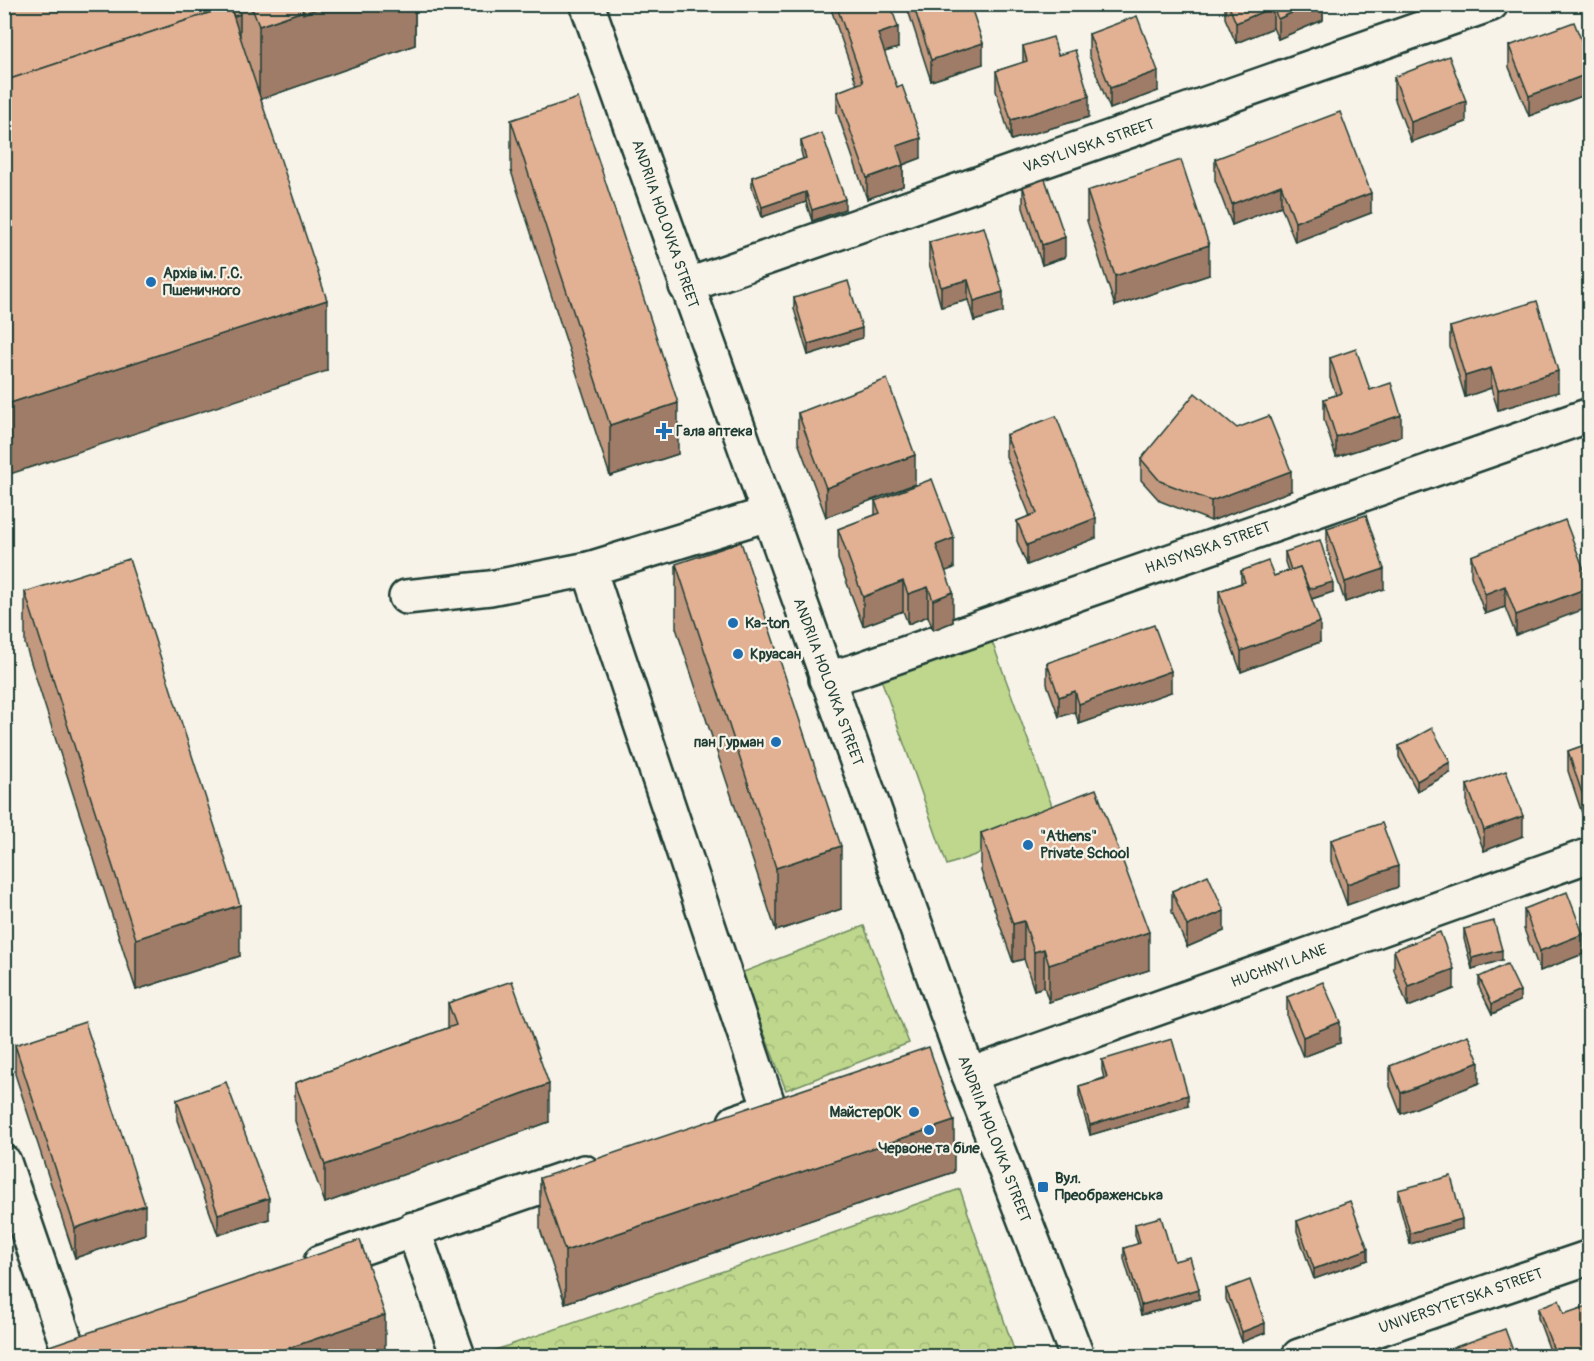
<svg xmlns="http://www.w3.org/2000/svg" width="1594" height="1361" viewBox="0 0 1594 1361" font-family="Pangolin,sans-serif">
<defs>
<pattern id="park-crowns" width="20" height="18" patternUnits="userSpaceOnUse" patternTransform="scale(1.5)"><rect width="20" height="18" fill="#bed78d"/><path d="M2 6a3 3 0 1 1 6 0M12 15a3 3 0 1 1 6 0" fill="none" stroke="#a3b97a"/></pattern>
</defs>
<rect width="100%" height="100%" fill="#f7f3e8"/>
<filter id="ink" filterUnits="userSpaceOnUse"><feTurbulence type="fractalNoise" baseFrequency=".0167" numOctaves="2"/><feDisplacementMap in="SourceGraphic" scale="12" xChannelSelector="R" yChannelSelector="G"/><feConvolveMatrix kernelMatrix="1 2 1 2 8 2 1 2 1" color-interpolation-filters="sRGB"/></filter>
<g filter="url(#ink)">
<g fill="url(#park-crowns)" stroke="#6e8a60" stroke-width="1.5">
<path d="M864,926L909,1043L786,1090L741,973Z"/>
<path d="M960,1189L1016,1356H478Z"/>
</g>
<path fill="#bed78d" stroke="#6e8a60" stroke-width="1.5" d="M990,636L1059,825L947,865L880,676Z"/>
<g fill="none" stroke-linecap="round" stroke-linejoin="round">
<g stroke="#1f3d34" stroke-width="38">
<g id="minor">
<path d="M686,286L1491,4"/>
<path d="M406,597L490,588L589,569"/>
<path d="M826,679L855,671L1590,415"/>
<path d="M969,1075L1590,855"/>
<path d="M735,1122L770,1110L589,569L768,514"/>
<path d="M4,1162L69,1351"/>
<path d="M413,1229L458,1356"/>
<path d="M321,1262L584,1172"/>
<path d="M1299,1356L1590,1257"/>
</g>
</g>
<g stroke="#1f3d34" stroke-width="38">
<path id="major" d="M587,4L969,1075L1077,1356"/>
</g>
<use href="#minor" stroke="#f7f3e8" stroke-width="33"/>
<use href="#major" stroke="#f7f3e8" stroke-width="33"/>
</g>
<g fill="#c2987f" stroke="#1f3d34" stroke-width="1.5">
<path d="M4,4H415V45L261,99L327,371Z"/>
<path d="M832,4H871L872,9L898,48L884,52L921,158L903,165V186L867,199L837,112V92L857,85L832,12Z"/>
<path d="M906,4H970L983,64L931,81Z"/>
<path d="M1225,4H1323V20L1278,39L1273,28L1236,43L1225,18Z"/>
<path d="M1089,34L1158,91L1110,109L1089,55Z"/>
<path d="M1023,46L1058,55L1089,117L1011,140L996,91V71L1023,63Z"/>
<path d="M1509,46L1590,62V93L1529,116L1509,67Z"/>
<path d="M1394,77L1466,122L1411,142L1394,97Z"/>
<path d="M511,120L678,454L610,476L511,171Z"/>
<path d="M801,141L845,209L812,221L806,202L762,217L752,187V177L803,159L801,151Z"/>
<path d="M1215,159L1371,213L1295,242L1281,206L1232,225L1215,180Z"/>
<path d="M1023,187L1065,257L1042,265L1023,208Z"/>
<path d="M1087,191L1209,275L1115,306L1087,221Z"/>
<path d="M929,242L1003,312L974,321L968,300L941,307L929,263Z"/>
<path d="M794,298L862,338L808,355L794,309Z"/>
<path d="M1450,327L1558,392L1498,410L1491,388L1465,397L1450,347Z"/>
<path d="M1330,358L1370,390L1401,436L1336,457L1324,420V399L1336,395L1330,378Z"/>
<path d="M798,413L915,484L826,517L798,442Z"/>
<path d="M1006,435L1096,538L1027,565L1017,541V521L1030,516L1006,456Z"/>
<path d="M1141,459L1291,491L1211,521L1160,501L1141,480Z"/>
<path d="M875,501L954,568L945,571L953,622L933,630L928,616L908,624L903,611L863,626L838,559V529L875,515Z"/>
<path d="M1327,528L1384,589L1345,602L1327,549Z"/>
<path d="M1285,552L1333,592L1312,599L1320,642L1241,672L1219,611V591L1241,583V571L1274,576L1288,571L1285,562Z"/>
<path d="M1471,556L1590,585L1516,635L1505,607L1485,614L1471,576Z"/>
<path d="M676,564L841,909L776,931L676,628Z"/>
<path d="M25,592L240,956L136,990L25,644Z"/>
<path d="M1047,663L1171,692L1079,724L1075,712L1059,717L1047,684Z"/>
<path d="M1590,743V814L1583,816L1568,771V751Z"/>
<path d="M1399,746L1450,773L1417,791L1399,757Z"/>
<path d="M1467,785L1523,836L1484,851L1467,806Z"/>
<path d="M981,833L1149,970L1049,1002L1044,987L1034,990L1024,959L1013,962L981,871Z"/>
<path d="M1331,840L1398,887L1347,905L1331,861Z"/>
<path d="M1172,891L1224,931L1187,947L1172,912Z"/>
<path d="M1524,909L1583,954L1540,971L1524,929Z"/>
<path d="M1464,929L1502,960L1472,969L1464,939Z"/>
<path d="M1394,950L1454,989L1408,1007L1394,970Z"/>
<path d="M1479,977L1520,1001L1492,1014L1479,987Z"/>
<path d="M1287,997L1340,1043L1303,1057L1287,1017Z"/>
<path d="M448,1003L549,1122L325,1203L295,1121V1083L448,1028Z"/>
<path d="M15,1045L145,1234L75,1258L15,1074Z"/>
<path d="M1590,1050V1075L1588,1071V1051Z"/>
<path d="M1102,1060L1188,1106L1090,1135L1079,1096V1086L1104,1078L1102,1070Z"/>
<path d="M1390,1066L1479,1083L1401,1114L1390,1086Z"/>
<path d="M177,1100L269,1219L218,1235L177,1120Z"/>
<path d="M954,1172L565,1303L540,1229V1178Z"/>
<path d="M1398,1190L1462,1229L1410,1244L1398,1200Z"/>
<path d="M1297,1221L1368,1260L1314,1279L1297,1231Z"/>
<path d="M1135,1224L1174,1261L1199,1299L1141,1315L1124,1259V1248L1138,1244L1135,1235Z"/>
<path d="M1226,1289L1265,1333L1242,1342L1226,1299Z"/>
<path d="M1538,1308L1564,1314L1590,1356H1552L1538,1318Z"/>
</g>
<g fill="#9e7c68" stroke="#1f3d34" stroke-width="1.5">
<path d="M329,4H415V45L259,100V26L303,11Z"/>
<path d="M684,4H696L684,10Z"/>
<path d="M1311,4H1323V20L1278,39V19Z"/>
<path d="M1273,7V28L1236,43V23Z"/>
<path d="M240,14V52L227,19Z"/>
<path d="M898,27V48L878,54V34Z"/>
<path d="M983,43V64L931,81V60Z"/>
<path d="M1158,71V91L1110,109V88Z"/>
<path d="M1590,73V93L1529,116V96Z"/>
<path d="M1089,96V117L1011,140V120Z"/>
<path d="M1466,101V122L1411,142V122Z"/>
<path d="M921,138V158L897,167V146Z"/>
<path d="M903,165V186L867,199V178Z"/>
<path d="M1281,185V206L1232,225V204Z"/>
<path d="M806,192V202L762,217V207Z"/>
<path d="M1371,193V213L1295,242V222Z"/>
<path d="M845,199V209L812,221V210Z"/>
<path d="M1065,237V257L1042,265V245Z"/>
<path d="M1209,245V275L1115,306V276Z"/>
<path d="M968,280V300L941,307V287Z"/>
<path d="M1003,292V312L974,321V301Z"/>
<path d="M327,300V371L4,476V405Z"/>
<path d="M862,328V338L808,355V344Z"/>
<path d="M1491,368V388L1465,397V376Z"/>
<path d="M1558,371V392L1498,410V390Z"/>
<path d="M678,403V454L610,476V425Z"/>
<path d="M1401,415V436L1336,457V437Z"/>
<path d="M915,455V484L826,517V488Z"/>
<path d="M1291,471V491L1211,521V501Z"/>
<path d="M1096,518V538L1027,565V545Z"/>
<path d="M954,538V568L936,575V545Z"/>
<path d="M1384,569V589L1345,602V582Z"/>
<path d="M903,581V611L863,626V597Z"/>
<path d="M1333,582V592L1308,600V589Z"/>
<path d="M1505,586V607L1485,614V594Z"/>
<path d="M928,587V616L908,624V594Z"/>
<path d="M1590,587V607L1516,635V615Z"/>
<path d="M953,592V622L933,630V600Z"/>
<path d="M1320,622V642L1241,672V651Z"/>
<path d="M1171,671V692L1079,724V704Z"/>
<path d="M1075,691V712L1059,717V697Z"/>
<path d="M1450,762V773L1417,791V781Z"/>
<path d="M1590,793V814L1583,816V796Z"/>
<path d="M1523,816V836L1484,851V830Z"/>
<path d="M841,846V909L776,931V868Z"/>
<path d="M1398,866V887L1347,905V884Z"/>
<path d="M240,905V956L136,990V939Z"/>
<path d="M1224,911V931L1187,947V926Z"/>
<path d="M1024,921V959L1013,962V924Z"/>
<path d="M1149,932V970L1049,1002V965Z"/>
<path d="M1583,934V954L1540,971V951Z"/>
<path d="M1044,949V987L1034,990V952Z"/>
<path d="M1502,950V960L1472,969V958Z"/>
<path d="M1454,969V989L1408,1007V986Z"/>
<path d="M1520,991V1001L1492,1014V1004Z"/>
<path d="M1340,1022V1043L1303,1057V1037Z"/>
<path d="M1479,1062V1083L1401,1114V1093Z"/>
<path d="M549,1084V1122L325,1203V1165Z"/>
<path d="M1188,1095V1106L1090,1135V1125Z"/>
<path d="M954,1121V1172L565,1303V1251Z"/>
<path d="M269,1198V1219L218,1235V1214Z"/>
<path d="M6,1201V1264L4,1265V1202Z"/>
<path d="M145,1205V1234L75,1258V1228Z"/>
<path d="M1462,1219V1229L1410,1244V1233Z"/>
<path d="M1368,1249V1260L1314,1279V1269Z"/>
<path d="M1199,1289V1299L1141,1315V1305Z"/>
<path d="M385,1315V1356H266Z"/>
<path d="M1265,1323V1333L1242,1342V1332Z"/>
</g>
<g fill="#e2b194" stroke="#1f3d34" stroke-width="1.5">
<path d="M4,4H237L240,14L234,16L230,6L4,81Z"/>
<path d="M249,4H261L252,8V11Z"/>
<path d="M261,4H301L303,11L259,26L252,8Z"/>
<path d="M301,4H329L303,14V11Z"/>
<path d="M836,4H871L872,9L886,4H890L898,27L878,34L897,87L902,85L921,138L897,146L903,165L867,178L837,92L863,82Z"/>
<path d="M913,4H970L983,43L931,60Z"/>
<path d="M1228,4H1311L1278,19L1273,7L1236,23Z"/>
<path d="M230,6L327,300L4,405V81Z"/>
<path d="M1137,16L1158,71L1110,88L1089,34Z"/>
<path d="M1574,22L1590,62V73L1529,96L1509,46Z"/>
<path d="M1053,37L1058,55L1075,50L1089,96L1011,120L996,71L1027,61L1023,46Z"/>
<path d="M1449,56L1466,101L1411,122L1394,77Z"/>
<path d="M578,98L678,403L610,425L511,120Z"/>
<path d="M1340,112L1371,193L1295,222L1281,185L1232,204L1215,159Z"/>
<path d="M822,133L845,199L812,210L806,192L762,207L752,177L806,158L801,141Z"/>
<path d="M1181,160L1209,245L1115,276L1087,191Z"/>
<path d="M1045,179L1065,237L1042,245L1023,187Z"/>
<path d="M984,227L1003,292L974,301L968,280L941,287L929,242Z"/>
<path d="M848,281L862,328L808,344L794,298Z"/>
<path d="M1537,301L1558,371L1498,390L1491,368L1465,376L1450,327Z"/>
<path d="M1356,349L1370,390L1391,383L1401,415L1336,437L1324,399L1342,393L1330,358Z"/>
<path d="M887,379L915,455L826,488L798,413Z"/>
<path d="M1195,393L1237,428L1269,416L1291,471L1211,501L1160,481L1141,459Z"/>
<path d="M1056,416L1096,518L1027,545L1017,521L1037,513L1006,435Z"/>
<path d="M932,479L954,538L936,545L953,592L933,600L928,587L908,594L903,581L863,597L838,529L880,513L875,501Z"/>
<path d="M1366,515L1384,569L1345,582L1327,528Z"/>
<path d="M1565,520L1590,585V587L1516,615L1505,586L1485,594L1471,556Z"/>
<path d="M1320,540L1333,582L1309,589L1300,567L1291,570L1285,552Z"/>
<path d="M741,542L841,846L776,868L676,564Z"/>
<path d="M129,559L240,905L136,939L25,592Z"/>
<path d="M1268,561L1274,576L1300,567L1320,622L1241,651L1219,591L1245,582L1241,571Z"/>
<path d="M1154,625L1171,671L1079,704L1075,691L1059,697L1047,663Z"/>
<path d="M1432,728L1450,762L1417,781L1399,746Z"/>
<path d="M1590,743V793L1583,796L1568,751Z"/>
<path d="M1506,771L1523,816L1484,830L1467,785Z"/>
<path d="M1096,789L1149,932L1049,965L1044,949L1034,952L1024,921L1013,924L981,833Z"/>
<path d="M1382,823L1398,866L1347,884L1331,840Z"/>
<path d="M1208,875L1224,911L1187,926L1172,891Z"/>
<path d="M1567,892L1583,934L1540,951L1524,909Z"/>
<path d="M1494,921L1502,950L1472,958L1464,929Z"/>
<path d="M1440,932L1454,969L1408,986L1394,950Z"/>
<path d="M1507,964L1520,991L1492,1004L1479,977Z"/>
<path d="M512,981L549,1084L325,1165L295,1083L456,1025L448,1003Z"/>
<path d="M1323,982L1340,1022L1303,1037L1287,997Z"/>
<path d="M85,1022L145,1205L75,1228L15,1045Z"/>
<path d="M1468,1035L1479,1062L1401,1093L1390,1066Z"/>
<path d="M1172,1039L1188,1095L1090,1125L1079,1086L1107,1078L1102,1060Z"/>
<path d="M929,1047L954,1121L565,1251L540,1178Z"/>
<path d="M226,1082L269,1198L218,1214L177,1100Z"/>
<path d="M1451,1176L1462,1219L1410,1233L1398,1190Z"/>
<path d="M1350,1201L1368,1249L1314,1269L1297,1221Z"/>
<path d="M1161,1217L1174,1261L1190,1257L1199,1289L1141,1305L1124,1248L1140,1243L1135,1224Z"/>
<path d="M360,1240L385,1315L266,1356H20Z"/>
<path d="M1250,1280L1265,1323L1242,1332L1226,1289Z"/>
<path d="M1559,1300L1564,1314L1590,1305V1356H1572V1355L1568,1356H1556L1538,1308Z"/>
<path d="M1505,1329L1515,1356H1431Z"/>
</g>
</g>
<g fill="#1f6fb2" stroke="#f7f3e8" stroke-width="2">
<circle cx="151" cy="282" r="6"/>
<path d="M661 422h6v6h6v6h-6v6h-6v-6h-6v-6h6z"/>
<circle cx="733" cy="623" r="6"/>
<circle cx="738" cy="654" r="6"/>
<circle cx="776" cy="742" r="6"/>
<circle cx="1028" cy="845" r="6"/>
<circle cx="914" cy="1112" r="6"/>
<circle cx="929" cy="1130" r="6"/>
<rect x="1037" y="1181" width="12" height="12" rx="3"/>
</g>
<g text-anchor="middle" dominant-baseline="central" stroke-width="4.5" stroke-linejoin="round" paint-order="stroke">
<g font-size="15" fill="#1f3d34" stroke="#f7f3e8">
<text transform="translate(1089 146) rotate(-19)">VASYLIVSKA STREET</text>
<text transform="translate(665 224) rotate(71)">ANDRIIA HOLOVKA STREET</text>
<text transform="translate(1208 548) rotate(-19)">HAISYNSKA STREET</text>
<text transform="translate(828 682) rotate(70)">ANDRIIA HOLOVKA STREET</text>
<text transform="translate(1279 966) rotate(-20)">HUCHNYI LANE</text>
<text transform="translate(994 1139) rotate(69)">ANDRIIA HOLOVKA STREET</text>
<text transform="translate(1461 1301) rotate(-19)">UNIVERSYTETSKA STREET</text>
</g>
<g font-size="15" font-weight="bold" fill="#1f3d34" stroke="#f7f3e8" text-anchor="start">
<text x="163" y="273">Архів ім. Г.С.<tspan x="163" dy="17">Пшеничного</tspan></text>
<text x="676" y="431">Гала аптека</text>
<text x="745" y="623">Ka-ton</text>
<text x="750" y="654">Круасан</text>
<text x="764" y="742" text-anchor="end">пан Гурман</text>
<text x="1040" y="836">"Athens"<tspan x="1040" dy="17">Private School</tspan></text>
<text x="902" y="1112" text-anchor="end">МайстерОК</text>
<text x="929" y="1148" text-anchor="middle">Червоне та біле</text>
<text x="1055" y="1178">Вул.<tspan x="1055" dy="17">Преображенська</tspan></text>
</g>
</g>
<rect width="1594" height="1361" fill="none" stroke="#f7f3e8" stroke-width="24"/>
<rect x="12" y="12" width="1570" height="1337" fill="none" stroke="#1f3d34" stroke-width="2" filter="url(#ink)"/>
</svg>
